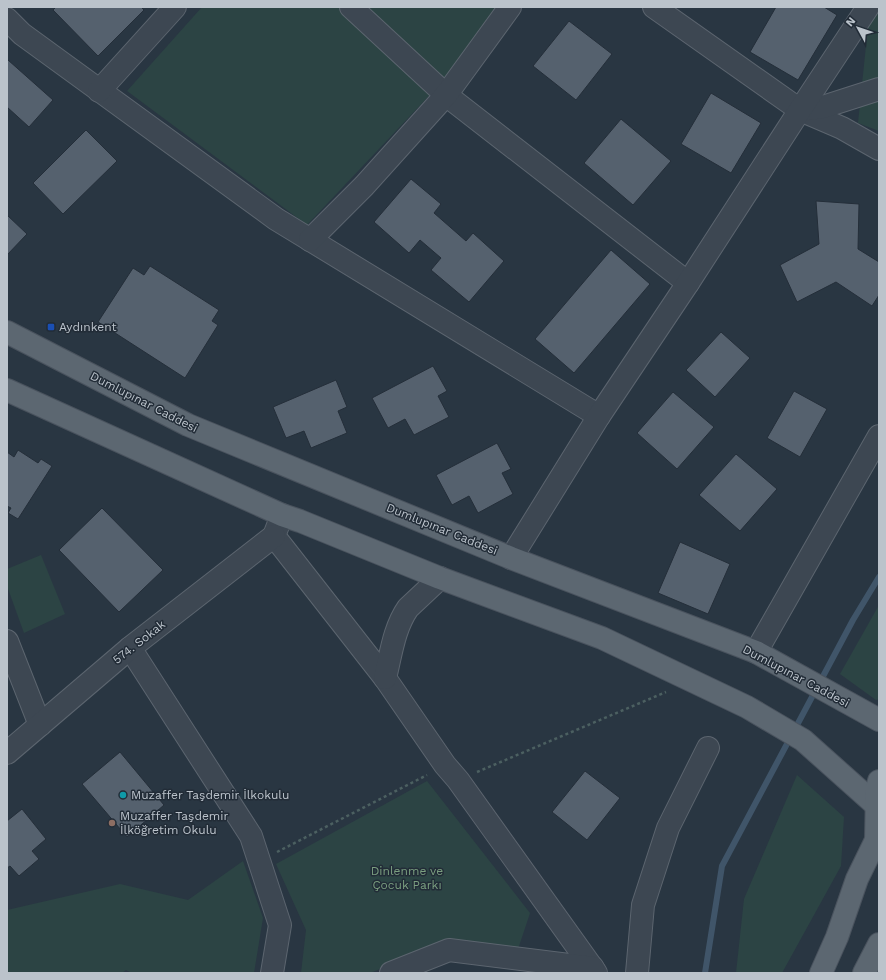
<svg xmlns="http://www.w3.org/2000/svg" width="886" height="980" viewBox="0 0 886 980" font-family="'Work Sans',sans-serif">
<rect width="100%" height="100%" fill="#293642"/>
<g fill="#2c4444">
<path d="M202,7H497L446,78L307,225L127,91Z"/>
<path d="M870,7H879V131L858,123Z"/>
<path d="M41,555L65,614L24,633L7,586V569Z"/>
<path d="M879,605V699L876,700L840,674Z"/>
<path d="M797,775L844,817L841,866L782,973H736L744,899Z"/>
<path d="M427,781L530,913L518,949L452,940L370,973H301L306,930L276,864Z"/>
<path d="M243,861L263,918L254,973H132L126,970L122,973H7V910L120,884L188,900Z"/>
</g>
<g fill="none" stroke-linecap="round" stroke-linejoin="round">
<path stroke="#405569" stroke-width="6" d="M705,973L722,866L853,620L879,577"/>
</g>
<g fill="#55616e" stroke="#242e39">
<path d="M56,7H141L144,10L98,56L53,10Z"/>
<path d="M776,7H824L837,15L798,80L750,52Z"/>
<path d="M569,21L612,54L576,100L533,66Z"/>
<path d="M8,60L53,100L29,127L7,107V61Z"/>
<path d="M711,93L761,123L731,173L681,144Z"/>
<path d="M621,119L671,161L633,205L584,163Z"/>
<path d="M86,130L117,161L63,214L33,183Z"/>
<path d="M411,179L441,204L434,213L466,241L473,233L504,261L469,302L431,270L441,258L420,240L409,253L374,222Z"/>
<path d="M816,201L859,204L858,249L879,262V295L872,306L836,282L797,302L780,265L819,244Z"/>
<path d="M7,215L27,234L7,255Z"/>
<path d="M611,250L650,284L574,373L535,339Z"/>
<path d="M150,266L219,310L212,321L218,325L185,378L98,322L133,268L144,275Z"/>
<path d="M721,332L750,358L715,397L686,370Z"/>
<path d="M433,366L447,391L438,396L449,417L414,435L405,419L388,428L372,398Z"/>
<path d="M336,380L347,407L338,411L347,433L311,448L304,431L286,438L273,407Z"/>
<path d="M794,391L827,409L800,457L767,438Z"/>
<path d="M673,392L714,427L677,469L637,433Z"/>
<path d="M497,443L511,469L502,473L513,494L478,513L469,496L452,505L436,475Z"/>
<path d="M18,450L38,463L41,459L52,466L18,519L8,513L11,508L7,506V452L14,457Z"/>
<path d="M736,454L777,489L740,531L699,495Z"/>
<path d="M102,508L163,570L119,612L59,550Z"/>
<path d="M680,542L730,564L708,614L658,593Z"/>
<path d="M120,752L164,805L127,837L82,784Z"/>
<path d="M585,771L620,798L587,840L552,812Z"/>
<path d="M22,809L46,839L32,851L39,859L19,876L10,866L7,868V821Z"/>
</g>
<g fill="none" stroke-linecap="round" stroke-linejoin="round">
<g stroke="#5c656f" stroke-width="24">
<g id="minor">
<path d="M351,7L446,95L688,283"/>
<path d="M654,7L800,110L842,128L879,149"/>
<path d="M7,19L22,34L276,219L599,416"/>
<path d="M99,91L175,7"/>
<path d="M800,110L823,107L879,89"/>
<path d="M310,240L364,186L446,95L510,7"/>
<path d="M282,515L274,536L385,678L445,765L458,780L596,973"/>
<path d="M511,558L599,416L688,283L800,110L868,7"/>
<path d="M7,641L40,725"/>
<path d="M130,648L251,836L280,925L272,973"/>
<path d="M756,652L879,436"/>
<path d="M385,678C391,654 394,628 408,608L440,578"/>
<path d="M7,753L130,648L274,536"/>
<path d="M391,973L449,950L593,968"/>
<path d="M637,973L643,905L668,828L708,748"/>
</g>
</g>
<g stroke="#4a535e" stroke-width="24">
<g id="major">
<path d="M7,332L188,425L511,558L756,652L879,720"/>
<path d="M7,390L282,515L300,521L440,578L602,638L747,707L803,740L877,806L879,813"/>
<path d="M821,973L837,937L857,879L876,840L877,789L879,781"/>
<path d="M864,973L879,944"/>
</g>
</g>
<g stroke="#4c6061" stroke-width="2.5" stroke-dasharray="3 3" stroke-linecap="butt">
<path d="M477,772L666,692"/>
<path d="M277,852L427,775"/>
</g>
<use href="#minor" stroke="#3d4752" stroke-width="22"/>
<use href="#major" stroke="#5c6771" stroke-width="22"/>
</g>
<rect fill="#1a4fb4" stroke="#222c37" stroke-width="1.5" x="47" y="323" width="8" height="8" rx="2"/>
<circle fill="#0f9aa8" stroke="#222c37" stroke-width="1.5" cx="123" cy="795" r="4"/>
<circle fill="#8d6e63" stroke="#222c37" stroke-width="1.5" cx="112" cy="823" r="4"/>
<g text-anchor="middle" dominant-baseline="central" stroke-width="3" stroke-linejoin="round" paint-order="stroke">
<g font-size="12" fill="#bbc3cb" stroke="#222c37" text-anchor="start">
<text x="59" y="327">Aydınkent</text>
<text x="131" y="795">Muzaffer Taşdemir İlkokulu</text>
<text x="120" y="816">Muzaffer Taşdemir<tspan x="120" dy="14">İlköğretim Okulu</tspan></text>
</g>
<g font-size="12" fill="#bbc3cb" stroke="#222c37">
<text transform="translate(144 402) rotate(27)">Dumlupınar Caddesi</text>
<text transform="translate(442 529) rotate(22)">Dumlupınar Caddesi</text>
<text transform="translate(139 642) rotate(-38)">574. Sokak</text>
<text transform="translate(796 676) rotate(28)">Dumlupınar Caddesi</text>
</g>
<g font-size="12" fill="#7b9f80" stroke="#222c37">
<text x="407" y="871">Dinlenme ve<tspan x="407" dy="14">Çocuk Parkı</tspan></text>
</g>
</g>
<rect width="886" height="980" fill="none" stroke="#bbc3cb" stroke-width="16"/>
<g transform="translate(858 28) rotate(310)" stroke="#222c37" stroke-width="3" paint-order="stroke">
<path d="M0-3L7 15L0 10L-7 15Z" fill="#bbc3cb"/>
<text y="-6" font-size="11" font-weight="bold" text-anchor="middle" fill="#bbc3cb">N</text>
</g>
</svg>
